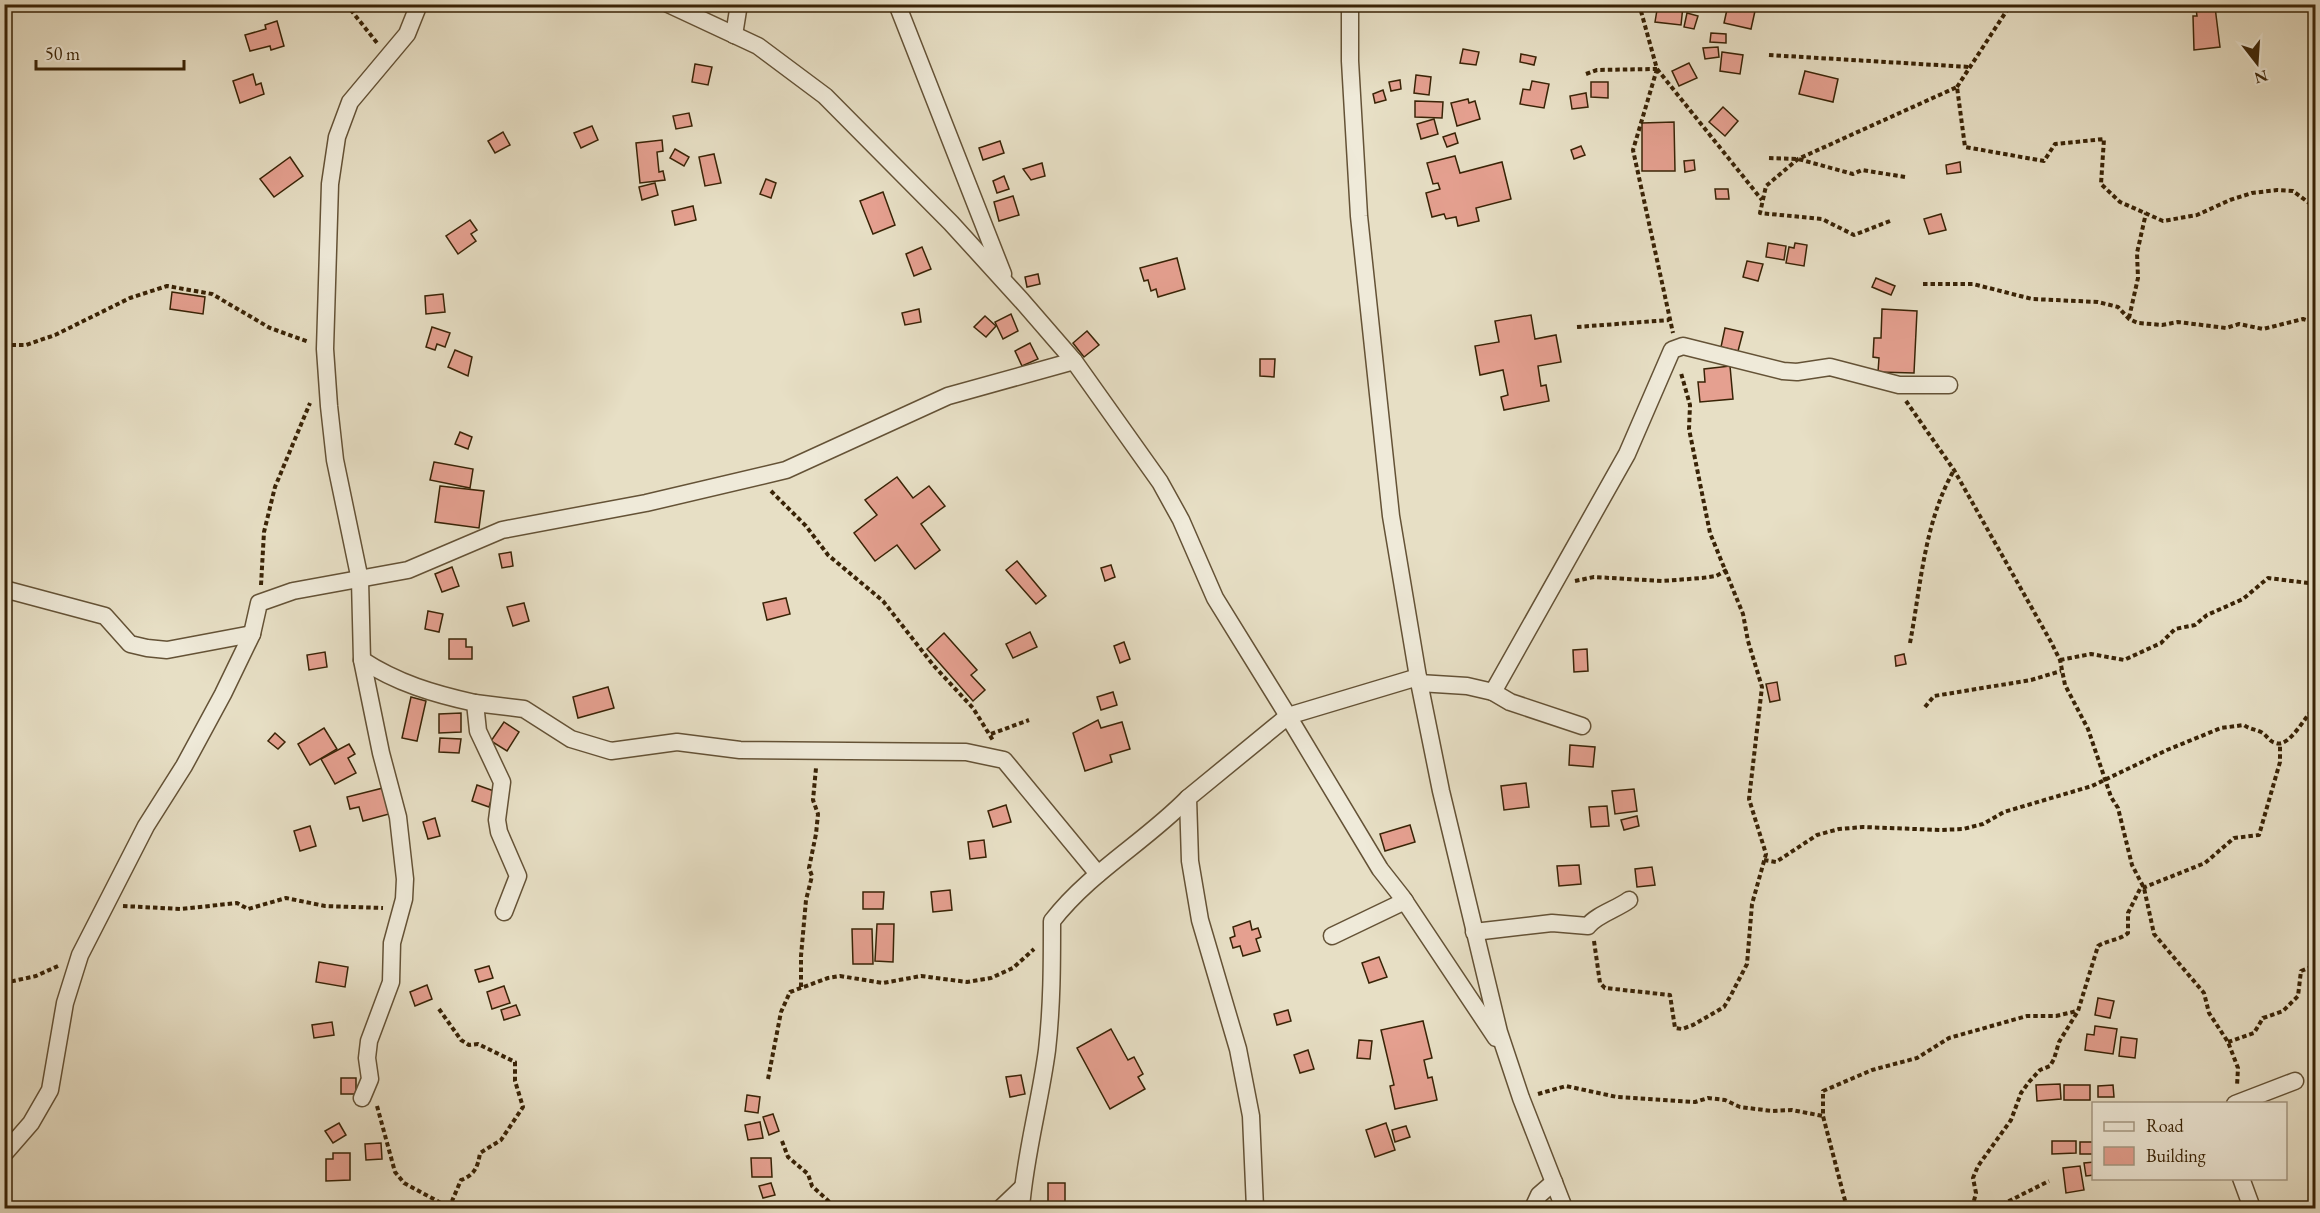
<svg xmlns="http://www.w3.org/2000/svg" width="2320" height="1213" viewBox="0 0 2320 1213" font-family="'EB Garamond',serif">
<rect width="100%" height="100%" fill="#e7dfc5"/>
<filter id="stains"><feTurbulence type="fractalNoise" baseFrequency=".00333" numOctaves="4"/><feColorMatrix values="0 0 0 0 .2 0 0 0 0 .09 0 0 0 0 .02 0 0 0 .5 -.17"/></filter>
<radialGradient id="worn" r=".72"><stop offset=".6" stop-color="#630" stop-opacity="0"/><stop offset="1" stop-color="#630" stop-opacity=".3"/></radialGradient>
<g fill="#e5a090" stroke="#392306" stroke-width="1.5">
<path d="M1658,4L1683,6L1681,25L1655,22Z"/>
<path d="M1728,5L1755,11L1751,29L1724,23Z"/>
<path d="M2215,7L2220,47L2194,50L2193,16H2197L2196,9Z"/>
<path d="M1687,13L1698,16L1694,29L1684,27Z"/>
<path d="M277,21L284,46L271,50L270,46L250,51L245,35L266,29L265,25Z"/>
<path d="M1711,33L1726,34V43L1710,42Z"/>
<path d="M1718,47L1719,57L1705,59L1703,48Z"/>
<path d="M1463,49L1479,52L1476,65L1460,63Z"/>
<path d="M1722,52L1743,55L1740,74L1720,71Z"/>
<path d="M1521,54L1536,57L1534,65L1520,62Z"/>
<path d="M1689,63L1697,78L1679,86L1672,71Z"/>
<path d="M695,64L712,67L708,85L692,82Z"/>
<path d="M1805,71L1838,79L1833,102L1799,94Z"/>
<path d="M253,74L256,85L261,83L264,94L240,103L233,81Z"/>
<path d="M1416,75L1431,77L1429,95L1414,93Z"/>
<path d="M1400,80L1401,89L1391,91L1389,82Z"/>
<path d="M1532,81L1549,84L1544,108L1520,104L1523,89L1530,90Z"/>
<path d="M1591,82H1608V98L1591,97Z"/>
<path d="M1383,90L1386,100L1375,103L1373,94Z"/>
<path d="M1586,93L1588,107L1572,109L1570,96Z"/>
<path d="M1468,99L1469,103L1475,101L1480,119L1457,126L1451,103Z"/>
<path d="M1415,101L1443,102L1442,118L1415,117Z"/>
<path d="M1723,107L1738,121L1725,136L1709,122Z"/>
<path d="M689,113L692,126L676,129L673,116Z"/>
<path d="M1434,119L1438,134L1421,139L1417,124Z"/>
<path d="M1674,122L1675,171H1642V123Z"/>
<path d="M592,126L598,140L581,148L574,133Z"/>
<path d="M503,132L510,145L495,153L488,141Z"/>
<path d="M1455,133L1458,143L1447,147L1443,137Z"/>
<path d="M662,140L663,151L657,152L659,172L663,171L665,180L640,183L636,143Z"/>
<path d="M1000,141L1004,153L983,160L979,148Z"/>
<path d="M1581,146L1585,155L1574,159L1571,150Z"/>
<path d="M675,149L689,157L684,166L670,158Z"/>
<path d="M714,154L721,183L705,186L699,157Z"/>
<path d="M1455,156L1460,173L1502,162L1511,199L1476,208L1479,221L1458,226L1456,217L1446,219L1444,214L1432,217L1426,193L1440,189L1438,183L1433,184L1427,163Z"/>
<path d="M290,157L303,176L274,197L260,179Z"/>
<path d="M1694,160L1695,170L1685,172L1684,161Z"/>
<path d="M1960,162L1961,172L1947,174L1946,165Z"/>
<path d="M1042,163L1045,176L1031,180L1023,169Z"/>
<path d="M1004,176L1009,189L997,193L993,181Z"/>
<path d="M766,179L776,183L771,198L760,194Z"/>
<path d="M655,183L658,195L642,200L639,187Z"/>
<path d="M1715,189H1728L1729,199H1716Z"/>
<path d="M883,192L895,225L873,234L860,201Z"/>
<path d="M1013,196L1019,215L999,221L994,202Z"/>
<path d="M693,206L696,220L675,225L672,211Z"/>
<path d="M1941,214L1946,230L1929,234L1924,219Z"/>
<path d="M470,220L477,230L471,234L476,241L458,254L446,236Z"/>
<path d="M1768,243L1786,246L1784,260L1766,257Z"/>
<path d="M1795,243L1807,245L1804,266L1786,263L1789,247L1794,248Z"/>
<path d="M922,247L931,269L914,276L906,254Z"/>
<path d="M1177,258L1185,289L1158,297L1156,289L1151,291L1148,280L1144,281L1140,268Z"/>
<path d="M1747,261L1763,264L1758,281L1743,277Z"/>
<path d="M1038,274L1040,284L1027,287L1025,277Z"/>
<path d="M1876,278L1895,286L1891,295L1872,287Z"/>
<path d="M172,292L205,297L203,314L170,309Z"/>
<path d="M443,294L445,312L426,314L425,296Z"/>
<path d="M919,309L921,322L905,325L902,313Z"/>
<path d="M1882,309L1917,311L1914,373L1878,372L1879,358L1873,357L1874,338H1881Z"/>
<path d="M1011,314L1018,331L1003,339L995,322Z"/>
<path d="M1531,315L1535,339L1556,335L1561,362L1538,366L1541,386L1546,385L1549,401L1504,410L1501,397L1508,395L1503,370L1480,375L1475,346L1499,342L1495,321Z"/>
<path d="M985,316L996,326L986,337L974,327Z"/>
<path d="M432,327L450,333L445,347L437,344L435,350L426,347Z"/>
<path d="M1725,328L1743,332L1738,351L1721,347Z"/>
<path d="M1087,331L1099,345L1084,357L1073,343Z"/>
<path d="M1030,343L1038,359L1022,366L1015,351Z"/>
<path d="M455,350L472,357L468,376L448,367Z"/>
<path d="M1260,359H1275L1274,377L1260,376Z"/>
<path d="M1730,366L1733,399L1700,402L1698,382H1705L1704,369Z"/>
<path d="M460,432L472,437L468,449L455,444Z"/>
<path d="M434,462L473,469L470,488L430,480Z"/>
<path d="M897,477L913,498L929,486L945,506L921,524L940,550L915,569L897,545L875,561L854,533L877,515L865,500Z"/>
<path d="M440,486L484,491L479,528L435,522Z"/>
<path d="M511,552L513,566L502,568L499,554Z"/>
<path d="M1017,561L1046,596L1036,604L1006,570Z"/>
<path d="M1111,565L1115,577L1105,581L1101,568Z"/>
<path d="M452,567L459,586L442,592L435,574Z"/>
<path d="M786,598L790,614L767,620L763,603Z"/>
<path d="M524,603L529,621L513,626L507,607Z"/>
<path d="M428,611L443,614L439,632L425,629Z"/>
<path d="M1030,632L1037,647L1013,658L1006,644Z"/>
<path d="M944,633L977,670L971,675L985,690L973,701L927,649Z"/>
<path d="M449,639H466V647H472V659H449Z"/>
<path d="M1124,642L1130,659L1120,663L1114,646Z"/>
<path d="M1587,649L1588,671L1574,672L1573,650Z"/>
<path d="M325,652L327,667L309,670L307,655Z"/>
<path d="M1904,654L1906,664L1896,666L1895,656Z"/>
<path d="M1777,682L1780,700L1770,702L1766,684Z"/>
<path d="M608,687L614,708L578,718L573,697Z"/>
<path d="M1113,692L1117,705L1101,710L1097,697Z"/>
<path d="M411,697L426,701L417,741L402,738Z"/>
<path d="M461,713V732L439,733V714Z"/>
<path d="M1098,720L1101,728L1122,722L1130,749L1110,755L1112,762L1085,771L1073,733Z"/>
<path d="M504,722L519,732L507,751L491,741Z"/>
<path d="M324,728L337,749L310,765L298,744Z"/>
<path d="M275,733L285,742L278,749L268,741Z"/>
<path d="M440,738L461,739L459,753L439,752Z"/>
<path d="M349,744L355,754L348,758L356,773L335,784L321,759Z"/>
<path d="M1570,745L1595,747L1593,767L1569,765Z"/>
<path d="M1526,783L1529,807L1504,810L1501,786Z"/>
<path d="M477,785L494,791L489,807L472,801Z"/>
<path d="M383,788L389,814L363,821L359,807L350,809L347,797Z"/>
<path d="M1634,789L1637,811L1615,814L1612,791Z"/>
<path d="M1006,805L1011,822L993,827L988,811Z"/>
<path d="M1607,806L1609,826L1591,827L1589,807Z"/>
<path d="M1637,816L1639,826L1624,830L1621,820Z"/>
<path d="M435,818L440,836L428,839L423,822Z"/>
<path d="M1410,825L1415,842L1385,851L1380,834Z"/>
<path d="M310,826L316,846L300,851L294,831Z"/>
<path d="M984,840L986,857L970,859L968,842Z"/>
<path d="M1579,865L1581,884L1559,886L1557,866Z"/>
<path d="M1652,867L1655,885L1637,887L1635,869Z"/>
<path d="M950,890L952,910L933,912L931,892Z"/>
<path d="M863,892H884L883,909H863Z"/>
<path d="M1250,921L1252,930L1258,928L1261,937L1256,939L1260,951L1243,956L1240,946L1233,948L1230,938L1235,936L1233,927Z"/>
<path d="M877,924H894L893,962L875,961Z"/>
<path d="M852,929H872L873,964H853Z"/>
<path d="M1379,957L1387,977L1369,983L1362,963Z"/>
<path d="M319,962L348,967L345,987L316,982Z"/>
<path d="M489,966L493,978L479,982L475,970Z"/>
<path d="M427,985L432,999L415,1006L410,992Z"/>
<path d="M504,986L510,1003L492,1009L487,992Z"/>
<path d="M2098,998L2114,1001L2110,1018L2095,1015Z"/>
<path d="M516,1005L520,1015L504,1020L501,1010Z"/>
<path d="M1288,1010L1291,1021L1277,1025L1274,1014Z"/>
<path d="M1423,1021L1432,1058L1424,1060L1428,1078L1432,1077L1437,1100L1395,1109L1390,1086L1394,1085L1381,1030Z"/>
<path d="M332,1022L334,1035L314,1038L312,1025Z"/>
<path d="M2095,1026L2117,1029L2113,1054L2085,1050L2087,1034L2094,1035Z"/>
<path d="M1111,1029L1128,1060L1134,1057L1143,1074L1138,1077L1145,1089L1110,1109L1077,1048Z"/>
<path d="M2121,1037L2137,1039L2135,1058L2119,1056Z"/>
<path d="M1359,1040L1372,1041L1370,1059L1357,1058Z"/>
<path d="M1308,1050L1314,1069L1300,1073L1294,1055Z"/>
<path d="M1021,1075L1025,1094L1010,1097L1006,1077Z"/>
<rect x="341" y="1078" width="15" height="16"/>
<path d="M2060,1084L2061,1099L2037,1101L2036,1085Z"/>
<rect x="2064" y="1085" width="26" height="15"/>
<path d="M2113,1085L2114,1097H2098V1086Z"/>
<path d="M747,1095L760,1097L758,1113L745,1111Z"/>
<path d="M773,1114L779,1131L769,1135L763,1117Z"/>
<path d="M760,1122L763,1138L748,1140L745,1125Z"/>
<path d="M339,1123L346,1135L333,1143L325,1131Z"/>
<path d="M1386,1123L1395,1150L1375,1157L1366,1130Z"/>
<path d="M1406,1126L1410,1137L1395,1142L1392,1130Z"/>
<path d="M2052,1141H2076V1153L2052,1154Z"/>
<rect x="2080" y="1142" width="14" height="12"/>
<path d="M381,1143L382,1159L366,1160L365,1144Z"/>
<path d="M333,1153H350V1180L326,1181V1159H333Z"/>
<path d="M751,1158H771L772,1177H752Z"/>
<path d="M2094,1162V1175L2086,1176L2084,1163Z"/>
<path d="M2080,1166L2084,1190L2066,1193L2063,1168Z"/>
<path d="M771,1183L775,1195L763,1198L759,1186Z"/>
<rect x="1048" y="1183" width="17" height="25"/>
</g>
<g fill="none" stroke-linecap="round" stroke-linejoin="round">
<g stroke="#645236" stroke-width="19">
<g id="minor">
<path d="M668,4L758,46L825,96L951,223L1022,301L1074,361L1160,482L1181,520L1215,598L1288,716L1418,677"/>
<path d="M897,4L1003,274"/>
<path d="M1350,4V61L1359,216L1391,516L1418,677L1441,791L1499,1032L1521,1098L1564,1208"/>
<path d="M734,35L739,4"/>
<path d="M4,589L105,616L130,644L147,648L167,650L252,634"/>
<path d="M362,660C397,683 434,694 475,703L478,731L502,782L497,820L499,832L518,876L504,912"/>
<path d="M1419,683L1467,686L1493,692L1627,454L1672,350L1683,346L1783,371L1797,372L1830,367L1899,385H1949"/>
<path d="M1493,692L1510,702L1582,726"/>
<path d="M475,703L524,709L571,739L611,751L677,742L740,750L966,752L1004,760L1098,874"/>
<path d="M1474,932L1552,923L1588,926C1596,915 1617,909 1629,900"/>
<path d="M1332,936L1405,901"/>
<path d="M362,1098L370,1079L367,1058L369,1041L391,982L392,943L404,899L405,879L398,817L381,753L362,660L360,580L335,460L329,406L325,349L330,184L337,137L350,102L407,34L419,4"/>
<path d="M2235,1104L2295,1081"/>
<path d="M4,1154L31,1123L50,1090L65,1003L80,955L146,826L184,766L223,694L252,634L259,603L293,591L408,570L502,530L646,503L786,470L948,396L1074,361"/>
<path d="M2241,1178L2252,1208"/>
<path d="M1001,1208L1022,1188"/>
<path d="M1021,1208C1025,1155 1040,1103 1047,1050C1052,1006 1052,964 1052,921C1090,872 1145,842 1188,798"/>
<path d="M1255,1208L1251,1116L1238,1049L1200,920L1190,861L1188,798L1288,716L1380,869L1402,897L1496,1038"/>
<path d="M1533,1208L1539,1195L1554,1182"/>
</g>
</g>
<g stroke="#392306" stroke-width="4" stroke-dasharray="4.5 3" stroke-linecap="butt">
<path d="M346,4L378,44"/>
<path d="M1769,55L1970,67"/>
<path d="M1657,69L1633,150L1673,333"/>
<path d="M1657,69L1762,200"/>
<path d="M1586,74L1597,70L1657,69L1639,4"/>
<path d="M1957,87L2011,4"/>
<path d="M1769,158L1798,159L1853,174L1862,170L1905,177"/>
<path d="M1890,221L1854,235L1822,219L1760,213L1766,186L1798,159L1957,87L1965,147L2044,161L2055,144L2104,139L2101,184L2120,202L2163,221L2197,215L2230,200L2252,193L2277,190L2293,191L2316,208"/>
<path d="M1923,284H1973L2032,299L2098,302L2118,307L2129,319L2138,323L2162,325L2178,322L2226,328L2239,324L2263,329L2303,319L2316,323"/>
<path d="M2129,318L2138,278L2137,253L2146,213"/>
<path d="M1577,327L1669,320"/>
<path d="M4,345H26L55,335L130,298L167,286L212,294L270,328L309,342"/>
<path d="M1906,401L1954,470L2051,642L2060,660L2065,685L2088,729L2111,797L2118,808L2132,865L2144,888L2154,934L2204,993L2209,1013L2228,1042L2238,1068L2237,1086"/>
<path d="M771,491L806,526L828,555L883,601L934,666L973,708L994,742"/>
<path d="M1575,581L1594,577L1662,581L1702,578L1716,576L1727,570"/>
<path d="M261,585L264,532L275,487L310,403"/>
<path d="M1910,643C1921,585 1924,523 1954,470"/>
<path d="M2060,660L2091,654L2124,660L2161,643L2175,629L2195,625L2207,615L2243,599L2268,578L2316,584"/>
<path d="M1925,707L1934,696L2031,680L2061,671"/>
<path d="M991,734L1029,720"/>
<path d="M1764,860L1776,862L1817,835L1839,829L1863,827L1941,830L1963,829L1983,824L2004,812L2092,786L2167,750L2221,728L2244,725C2251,730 2255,729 2261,732C2267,735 2269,742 2276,743C2290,748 2306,714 2316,706"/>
<path d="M123,906L181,909L237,903L248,909L286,898L325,906L383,908"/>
<path d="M1594,941L1600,983L1605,988L1670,995L1675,1028L1682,1029L1693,1025L1724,1007L1731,995L1747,964L1752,904L1766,854L1749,799L1762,687L1748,641L1743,614L1710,533L1689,429L1690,405L1681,373"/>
<path d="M4,983L36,976L58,966"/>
<path d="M801,987V956L806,900L812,876L809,868L816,834L818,814L813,800L816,768"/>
<path d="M439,1009L461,1040L469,1045L478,1044L515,1062V1081L523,1107L501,1140L480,1153C478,1166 475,1175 461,1180L452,1201L444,1205"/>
<path d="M2228,1042L2254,1033L2263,1018L2283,1011L2298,996L2301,971L2316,965"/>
<path d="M768,1079L781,1012L790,992L828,978L840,976L883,983L921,976L967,982L991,978L1013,968L1034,949"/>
<path d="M1538,1094L1566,1086L1617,1097L1695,1102L1708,1098L1725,1100L1740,1107L1772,1111L1792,1110L1823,1116"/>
<path d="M377,1106L395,1172L404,1183L441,1203L445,1208"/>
<path d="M782,1141L788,1157L808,1174L812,1186L836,1208"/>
<path d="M1847,1208L1823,1116V1091L1872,1070L1917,1058L1949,1038L2027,1016H2056L2077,1011"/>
<path d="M1972,1208L1976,1193L1973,1178L1978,1166L2011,1120L2021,1093L2029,1082L2040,1070L2050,1066L2054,1059L2059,1042L2078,1011L2098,946C2108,940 2120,940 2128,933V913L2140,889L2205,863L2234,838L2259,835L2280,762V744"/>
<path d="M1995,1208L2049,1181"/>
</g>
<use href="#minor" stroke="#efead9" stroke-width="16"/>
</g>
<rect width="2320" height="1213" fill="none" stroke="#e7dfc5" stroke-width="24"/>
<rect x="6" y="6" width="2308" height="1201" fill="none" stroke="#392306" stroke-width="3"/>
<rect x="12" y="12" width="2296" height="1189" fill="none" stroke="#392306" stroke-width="1.5"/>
<rect x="2092" y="1102" width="195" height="78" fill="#efead9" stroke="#a69a85" stroke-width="1.5"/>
<rect x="2104" y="1122" width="30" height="9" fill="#efead9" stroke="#a69a85" stroke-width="1.5"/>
<text x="2146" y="1132" font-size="18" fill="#392306">Road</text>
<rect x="2104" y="1147" width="30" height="18" fill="#e5a090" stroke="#a69a85" stroke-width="1.5"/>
<text x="2146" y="1162" font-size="18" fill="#392306">Building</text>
<g transform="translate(2257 63) rotate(163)" stroke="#efead9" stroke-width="4.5" paint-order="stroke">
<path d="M0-4.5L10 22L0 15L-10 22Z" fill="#392306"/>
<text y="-9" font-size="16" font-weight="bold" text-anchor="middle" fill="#392306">N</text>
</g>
<path d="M36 60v9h148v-9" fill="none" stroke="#392306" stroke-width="3"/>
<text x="45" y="60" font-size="18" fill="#392306" stroke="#efead9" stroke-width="4.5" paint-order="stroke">50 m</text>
<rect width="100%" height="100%" filter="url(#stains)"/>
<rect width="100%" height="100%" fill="url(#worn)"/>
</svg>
